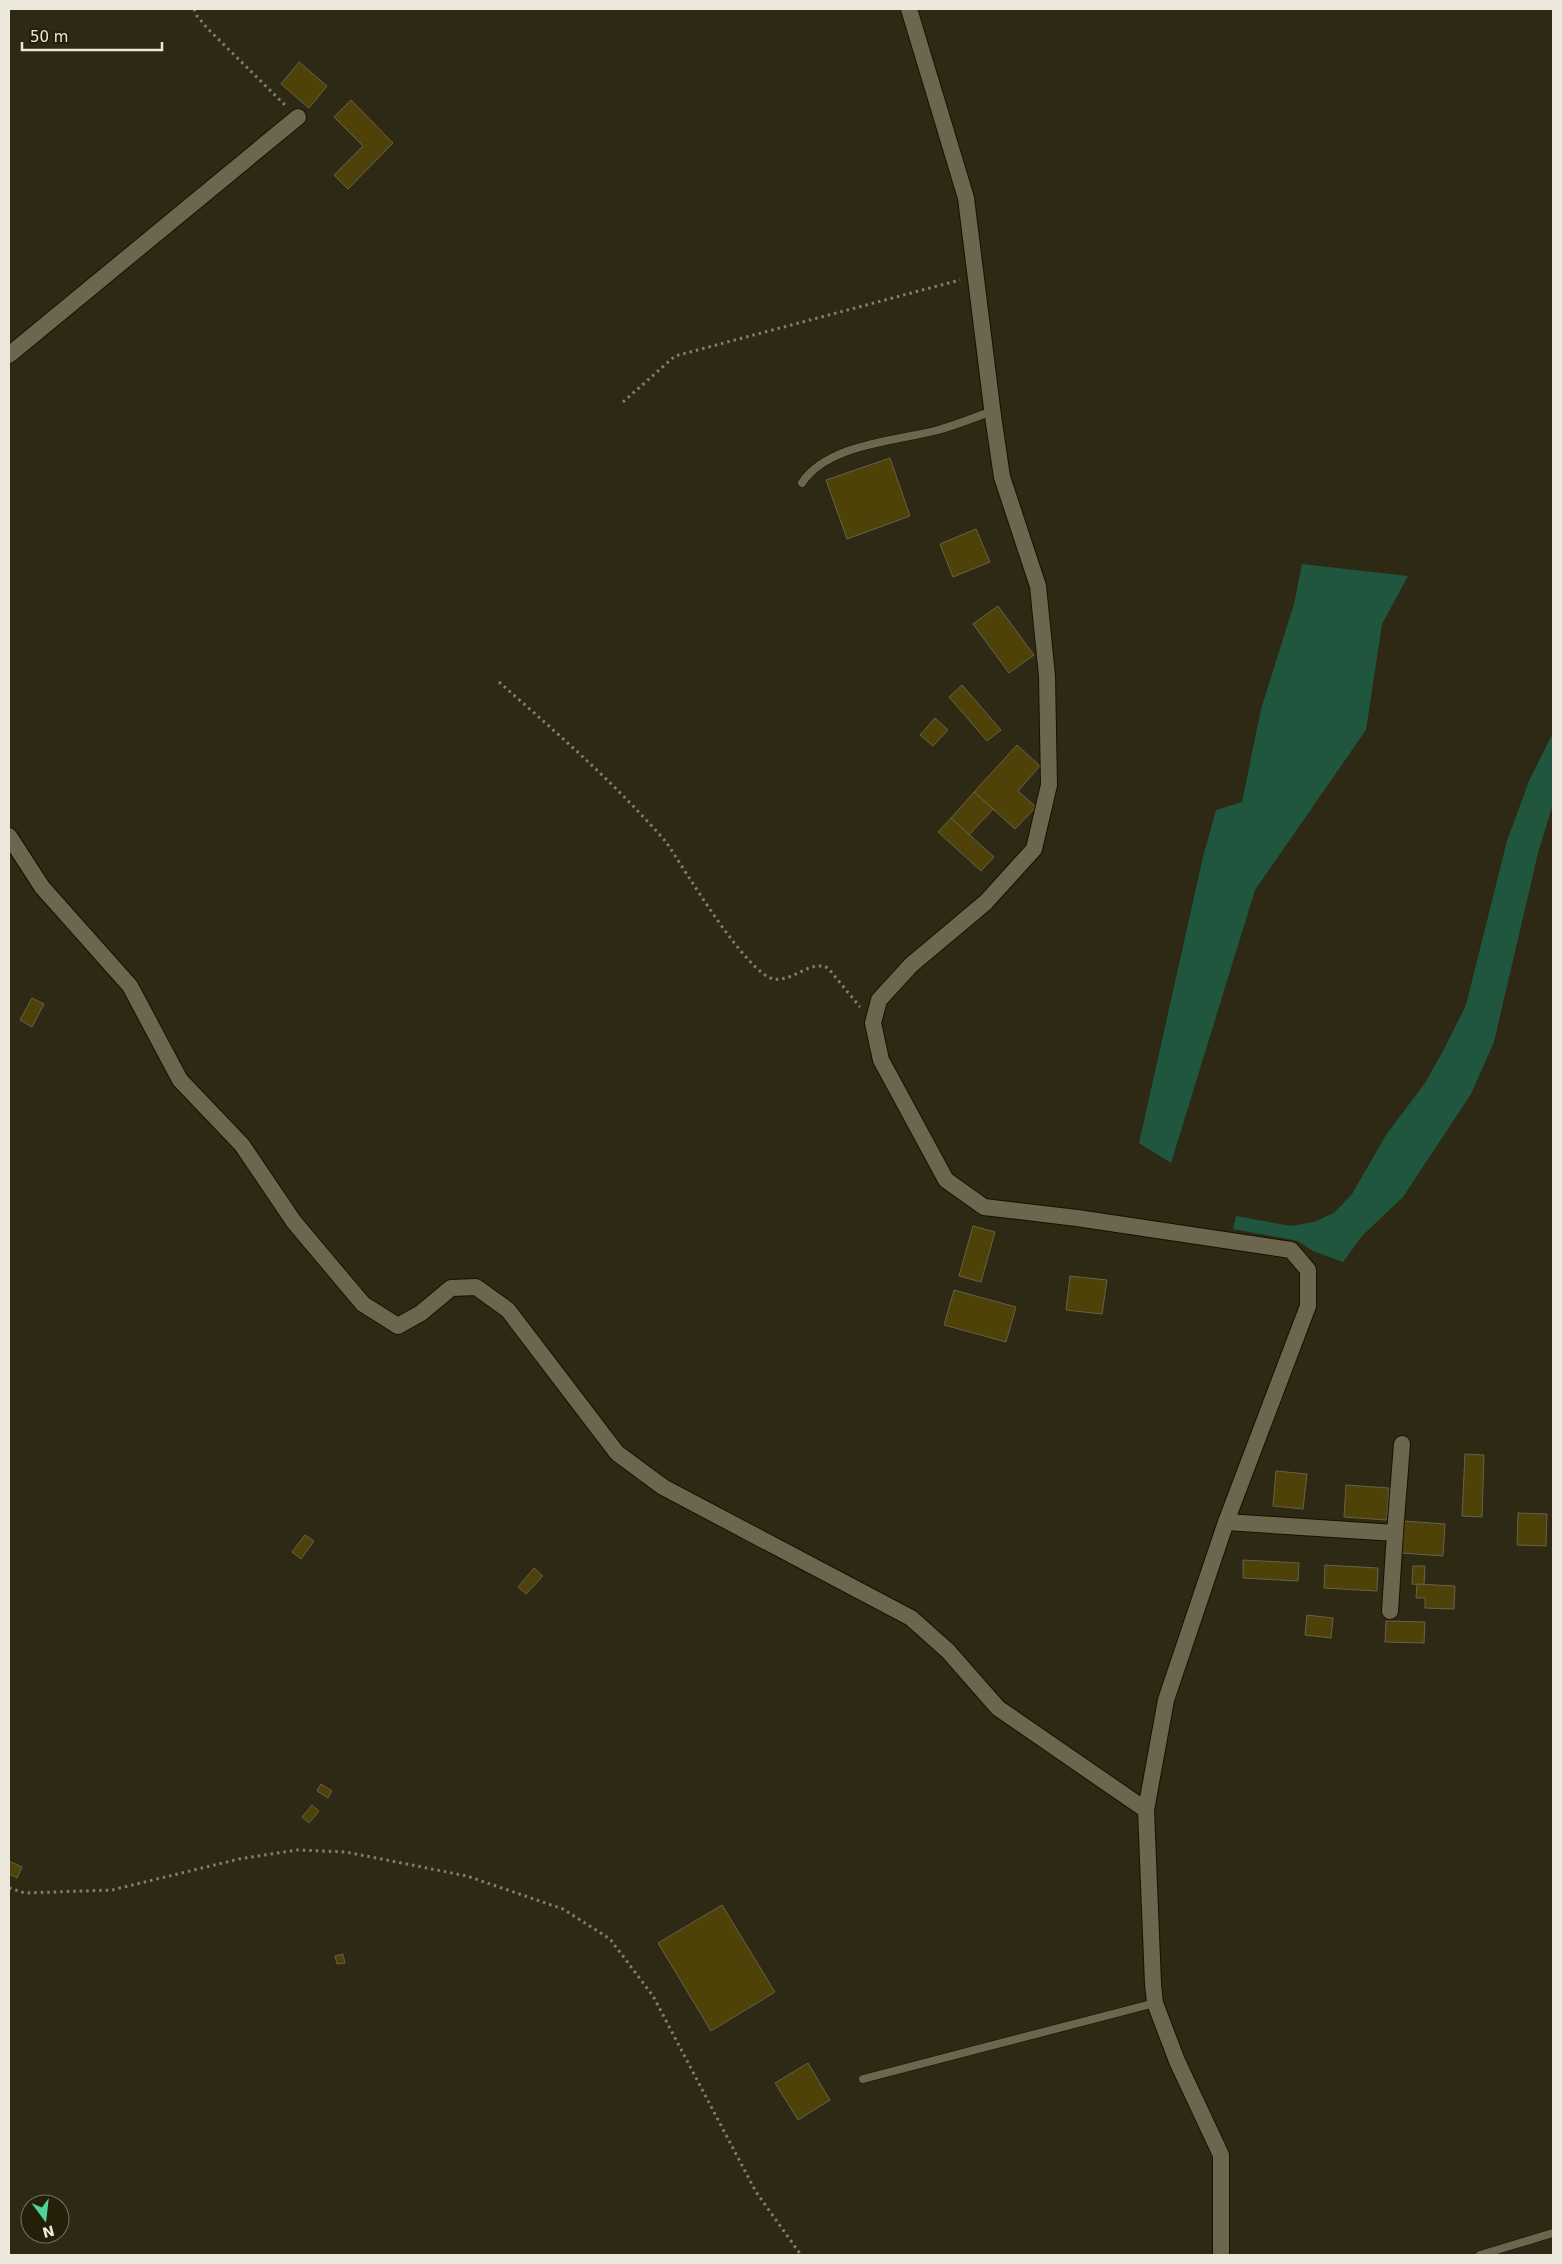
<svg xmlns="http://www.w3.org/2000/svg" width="1562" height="2264" viewBox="0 0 1562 2264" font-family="'DejaVu Sans',sans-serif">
<rect width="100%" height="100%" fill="#2e2914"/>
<g fill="#20553e">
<path d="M1302,564L1408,576L1382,624L1366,730L1255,890L1171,1163L1139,1143L1203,857L1216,810L1242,802L1261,709L1294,604Z"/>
<path d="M1553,733V804L1538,853L1494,1042L1471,1094L1403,1197L1363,1235L1343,1262L1313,1251L1298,1241L1233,1229L1236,1216L1291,1226L1314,1222L1334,1213L1352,1194L1386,1135L1425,1083L1443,1051L1466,1005L1507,841L1529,781Z"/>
</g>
<g fill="#4f4209" stroke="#66614a">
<path d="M299,62L327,86L309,108L281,84Z"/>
<path d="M351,100L393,143L348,189L334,175L363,146L334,117Z"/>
<path d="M890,458L910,516L847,539L826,480Z"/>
<path d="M976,529L990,562L953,577L940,544Z"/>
<path d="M998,606L1034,655L1009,673L973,624Z"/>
<path d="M962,685L1001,730L987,741L949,697Z"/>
<path d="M935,718L948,730L933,746L920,735Z"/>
<path d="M1017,745L1040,766L1018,791L1036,807L1015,829L974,792Z"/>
<path d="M974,792L993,809L969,835L951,818Z"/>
<path d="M951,818L994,857L981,871L938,832Z"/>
<path d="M32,998L44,1004L32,1027L20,1020Z"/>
<path d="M973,1226L995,1232L981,1282L959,1276Z"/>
<path d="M1070,1276L1107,1280L1102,1314L1066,1310Z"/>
<path d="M954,1290L1016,1307L1006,1342L944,1325Z"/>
<path d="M1465,1454L1484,1455L1482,1517L1462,1516Z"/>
<path d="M1276,1471L1307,1474L1303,1509L1273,1506Z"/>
<path d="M1346,1485L1389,1488L1387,1520L1344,1517Z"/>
<path d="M1518,1513L1547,1514L1546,1546L1517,1545Z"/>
<path d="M1404,1521L1445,1524L1443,1556L1402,1553Z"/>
<path d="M305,1535L314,1541L301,1559L292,1552Z"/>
<path d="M1243,1560L1299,1563L1298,1581L1243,1578Z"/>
<path d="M1325,1565L1378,1568L1377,1591L1324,1588Z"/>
<path d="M1413,1566H1425L1424,1585L1412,1584Z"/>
<path d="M534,1568L543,1576L526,1594L518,1587Z"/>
<path d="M1417,1584L1455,1586L1454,1609L1425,1608V1598H1416Z"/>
<path d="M1307,1615L1333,1618L1331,1638L1305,1635Z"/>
<path d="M1386,1621L1425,1622L1424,1643L1385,1642Z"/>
<path d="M321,1784L332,1791L328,1798L317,1791Z"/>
<path d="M312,1805L319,1811L309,1823L302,1817Z"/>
<path d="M9,1861L22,1867L17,1878L9,1874Z"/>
<path d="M722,1905L775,1992L711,2031L658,1943Z"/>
<path d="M343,1954L345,1963L337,1964L335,1956Z"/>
<path d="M808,2063L830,2100L798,2120L775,2083Z"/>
</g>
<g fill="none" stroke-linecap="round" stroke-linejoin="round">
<g stroke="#171101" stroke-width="9">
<g id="lane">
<path d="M802,483C827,444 897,441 938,430C956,425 974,418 992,411"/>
<path d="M863,2079L1155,2003"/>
<path d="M1480,2255L1553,2233"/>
</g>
</g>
<g stroke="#171101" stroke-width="18">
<g id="street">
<path d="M909,9L966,198L993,416L1002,477L1038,586L1047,676L1049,785L1034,849L986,902L911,965L879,1000L873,1023L881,1060L946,1180L984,1207L1077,1218L1291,1250L1308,1270V1306L1226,1522L1166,1700L1146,1810"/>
<path d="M9,355L298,117"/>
<path d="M9,836L42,887L130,986L180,1080L242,1145L294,1222L363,1304L398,1326L421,1313L451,1288L476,1287L508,1310L617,1453L663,1487L911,1618L948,1651L998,1708L1146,1810L1153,1984L1155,2003L1177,2061L1221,2155V2255"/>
<path d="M1226,1522L1395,1533L1402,1444"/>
<path d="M1390,1611L1395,1533"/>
</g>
</g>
<g stroke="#837f6e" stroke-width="3" stroke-dasharray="2.5 4" stroke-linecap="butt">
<path d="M194,9L197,16L207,28L286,106"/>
<path d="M623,402L675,356L960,280"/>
<path d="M499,682C557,733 615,783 666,842C684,868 746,974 774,979C793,982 811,959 828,968L860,1007"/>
<path d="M9,1888L25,1893L112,1890L239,1859L297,1850L346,1852L467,1876L563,1909L610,1939L653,1996L756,2192L801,2255"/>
</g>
<use href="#lane" stroke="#6c664f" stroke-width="8"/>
<use href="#street" stroke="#6c664f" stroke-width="16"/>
</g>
<rect width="1562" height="2264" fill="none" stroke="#ece9dc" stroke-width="20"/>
<g transform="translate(45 2219) rotate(165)"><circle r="24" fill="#251f0a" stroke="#75705e"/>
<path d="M0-4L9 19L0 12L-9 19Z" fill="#50d398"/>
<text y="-8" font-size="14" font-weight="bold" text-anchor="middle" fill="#ece9dc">N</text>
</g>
<path d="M22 42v8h140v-8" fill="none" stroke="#ece9dc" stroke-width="2.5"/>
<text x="30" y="42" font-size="15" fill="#ece9dc" stroke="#251f0a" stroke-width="4" paint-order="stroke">50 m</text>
</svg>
